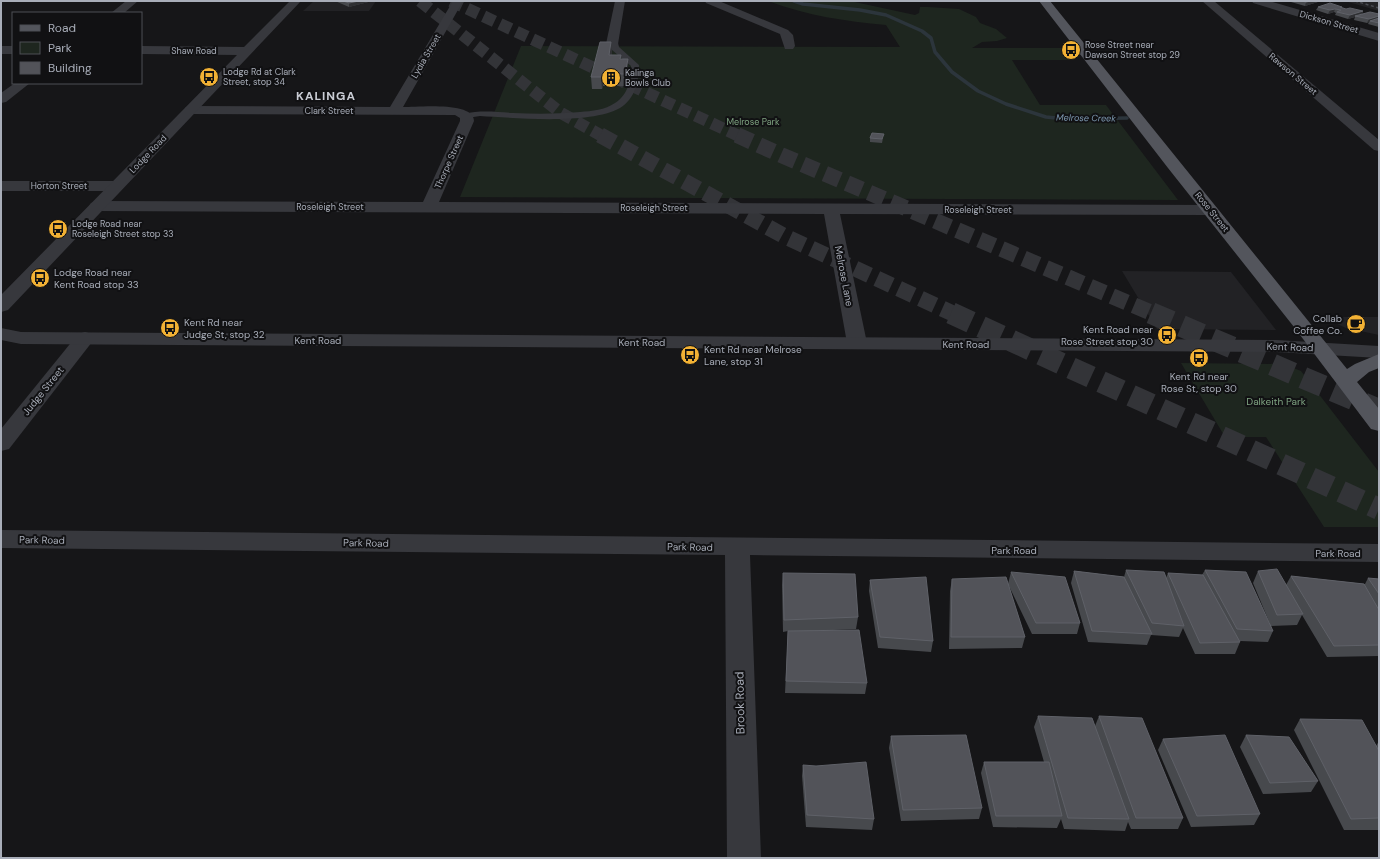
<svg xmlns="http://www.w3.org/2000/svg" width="1380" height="859" viewBox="0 0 1380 859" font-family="'DM Sans',sans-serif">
<rect width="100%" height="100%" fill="#161618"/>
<g fill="#222225">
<path d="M314,1H376L369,11H303Z"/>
<path d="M1345,1H1379V11Z"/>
<path d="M1122,271L1231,272L1276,330L1157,329Z"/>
<path d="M1328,317H1379V335L1346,328L1335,323Z"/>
</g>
<g fill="#1e261f">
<path d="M768,1H850L915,15L919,13L920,7H928L959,9L976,17L980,23L996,29L1007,38L997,41L982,42L972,48H1063L1072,60H1012L1040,105H1106L1178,200L460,197L521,46L900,47L886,25C844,21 809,16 768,1Z"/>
<path d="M1181,363L1283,364L1301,371L1379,472V527H1324L1266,437H1225Z"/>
</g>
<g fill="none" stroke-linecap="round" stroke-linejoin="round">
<path stroke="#2c353c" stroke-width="3.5" d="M794,1L803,4L860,10L886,15L922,31L931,38L935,52L952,72L978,91L1006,104L1046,117L1066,119L1127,118"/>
<g stroke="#333438" stroke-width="12" stroke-dasharray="12 6" stroke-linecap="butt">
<path d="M420,1L561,113L602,136"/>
<path d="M451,1L739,136"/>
</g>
<g stroke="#333438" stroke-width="16" stroke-dasharray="16 8" stroke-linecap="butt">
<path d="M600,135L784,236L954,314"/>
<path d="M737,135L781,155L1154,314"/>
</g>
<g stroke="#333438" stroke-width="22" stroke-dasharray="22 11" stroke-linecap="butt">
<path d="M951,313L1379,509"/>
<path d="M1151,313L1379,410"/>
</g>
<path fill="#37383d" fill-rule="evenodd" d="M609,42L618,43L619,47L639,65C639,81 635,99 620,108C590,125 515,118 480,116L467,118L463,116L464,114C480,110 496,112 513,113C535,114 558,114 580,112C592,111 605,110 615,103C628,95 631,80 631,66L612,50L608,44Z"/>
<g fill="#37383d" fill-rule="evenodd">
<path d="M126,1H138L124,13H111Z"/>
<path d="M453,1H463L403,107C418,107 474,101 474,121L439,202L1210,205L1216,207L1218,210L1216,213L1210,215L840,214L867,343L864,347L857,349L850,347L847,343L824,214L97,211L91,209L89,206L91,203L97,201L423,202L460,121V118L455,115L191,114L186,113L184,110L186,107L191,106L390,107Z"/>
<path d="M615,1H625L618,44L616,47H608L606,44Z"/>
<path d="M705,1H719L788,30L793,35L795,46L793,49H785L780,34L706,3Z"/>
<path d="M1202,1H1214L1379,140V151L1374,150Z"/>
<path d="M15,83H30L6,102L1,103V93Z"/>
<path d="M1,181H116L122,183L124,186L122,189L116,191H1Z"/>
<path d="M85,332L92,334L95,338L92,342L9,449L1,451V429L78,334Z"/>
<path d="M1,530L1379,544V562L750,555L761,858H727L725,555L1,548Z"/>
</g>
<g fill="#37383d" fill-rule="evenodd">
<path d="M290,1H301L8,310L1,312V295L237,55L141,54V46L244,47Z"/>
<path d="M1252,1H1269L1379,33V41L1253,3Z"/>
<rect x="1" y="46" width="12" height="8"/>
<path d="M1,328L21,332L1276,340L1379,346V358L1276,352L21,344L1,340Z"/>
</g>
<path fill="#53555c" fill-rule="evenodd" d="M1039,1H1050L1347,369L1355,364L1379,354V368L1369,372L1357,382L1379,409V431L1371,429L1294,327L1168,168Z"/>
<path stroke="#4a4c52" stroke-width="1.5" stroke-dasharray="3 2.5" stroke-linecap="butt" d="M1355,1L1379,8"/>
</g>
<g fill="#47494d">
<path d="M335,1H372L349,7Z"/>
<path d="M1291,1H1321L1305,6L1291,2Z"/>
<path d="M1318,7H1342V8L1346,9L1363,11L1362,14H1379V27L1368,24L1369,22L1367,23L1354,20L1355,17L1348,19L1335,15L1336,13L1334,12L1328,14L1316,10Z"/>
<path d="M611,42L612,55L621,59H628V71L626,86H603L602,89H592L591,77Z"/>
<path d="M870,138H883L882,143L870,142Z"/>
<path d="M1126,570L1166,578L1168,573L1202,575L1205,570L1270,624L1253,583L1258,571L1286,585L1291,576L1365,584L1368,578L1379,579V656L1327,657L1302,615L1297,625L1271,626L1273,631L1268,642L1240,641V642L1235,654H1195L1183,628L1179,637L1151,635L1147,645L1088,642L1071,583L1074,571L1124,577Z"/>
<path d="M1011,572L1080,623L1077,634H1032L1008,584L1025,637L1022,648L949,649L950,591L952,579L1008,584Z"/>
<path d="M783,573L858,617L856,629L811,631L867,683L865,694L785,693L788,631L783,632L782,585Z"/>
<path d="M870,580L933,641L931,652L878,648L869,591Z"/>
<path d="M1038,716L1095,726L1099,716L1183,818L1178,829H1131L1128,822L1125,831L1064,829L1061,819L1057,828L993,827L981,773L984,762H1044L1034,727Z"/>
<path d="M1300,719L1376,746L1379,741V830H1344L1294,730Z"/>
<path d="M1246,735L1318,781L1311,792L1263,794L1240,747Z"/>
<path d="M891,736L982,808L979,819L901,821L889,748Z"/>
<path d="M1163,739L1260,814L1254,825L1191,827L1158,750Z"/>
<path d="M803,765L874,819L872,830L806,827L802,776Z"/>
</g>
<g fill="#2f3033">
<path d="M359,1H372L349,7V3Z"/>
<path d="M1311,1H1321L1305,6L1306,2Z"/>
<path d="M1335,9L1334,12L1328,14L1330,10Z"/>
<path d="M1363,11L1362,15L1355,16V17L1348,19L1350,15Z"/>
<path d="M1379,16V19L1370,21L1369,22L1367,23L1369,19Z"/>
<path d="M611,42L612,54L609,67V55Z"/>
<path d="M628,59V71L626,86L625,74Z"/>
<path d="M602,74L603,86L602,89L601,77Z"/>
</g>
<g fill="#525359" stroke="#5f6168">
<path d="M343,1H359L349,3Z"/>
<path d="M1301,1H1311L1306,2Z"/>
<path d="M1330,3L1342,7H1340L1346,9L1350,8L1363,11L1350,15L1337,12L1341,10L1335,9L1330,10L1318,7Z"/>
<path d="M1370,12L1379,14V16L1369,19L1355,16Z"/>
<path d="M1379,18V23L1370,21Z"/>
<path d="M600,42H611L609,55H621L620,59H628L625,74H602L601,77H591Z"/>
<path d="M872,133L884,134L882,139L870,138Z"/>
<path d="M1277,569L1303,614L1277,615L1258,571Z"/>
<path d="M1126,570L1164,572L1184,626L1152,623Z"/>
<path d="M1205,570L1246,572L1273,631L1237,629Z"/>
<path d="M1074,571L1124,577L1152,634L1092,631Z"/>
<path d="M1011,572L1065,577L1080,623H1036Z"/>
<path d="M783,573L855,574L858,617L784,620Z"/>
<path d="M1168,573L1203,575L1240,642L1200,643Z"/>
<path d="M1291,576L1364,584L1379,610V645L1334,646Z"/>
<path d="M926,577L933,641L880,637L870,580Z"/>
<path d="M1006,577L1025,637H951L952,579Z"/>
<path d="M1368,578L1379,579V594Z"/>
<path d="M859,630L867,683L786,681L788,631Z"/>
<path d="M1038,716L1092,718L1129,819L1068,818Z"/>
<path d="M1099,716L1142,718L1183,818H1136Z"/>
<path d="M1300,719L1362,720L1379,751V818L1351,819Z"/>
<path d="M966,735L982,808L903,810L891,736Z"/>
<path d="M1225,735L1260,814L1197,816L1163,739Z"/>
<path d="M1246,735L1289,737L1318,781L1270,783Z"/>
<path d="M866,762L874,819L807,815L803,765L816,766Z"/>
<path d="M984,762H1049L1062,816H996Z"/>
</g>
<defs>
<g id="bus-disc" transform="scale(1)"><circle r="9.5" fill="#f2b134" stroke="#111113"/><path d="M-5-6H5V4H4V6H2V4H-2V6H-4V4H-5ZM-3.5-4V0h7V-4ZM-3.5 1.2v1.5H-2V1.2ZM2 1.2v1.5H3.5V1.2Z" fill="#111"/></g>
<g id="building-disc" transform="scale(1)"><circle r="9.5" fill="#f2b134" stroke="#111113"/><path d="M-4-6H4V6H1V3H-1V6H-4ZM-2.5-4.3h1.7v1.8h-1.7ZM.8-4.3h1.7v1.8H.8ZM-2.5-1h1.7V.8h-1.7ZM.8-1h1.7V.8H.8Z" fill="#111"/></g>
<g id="cafe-disc" transform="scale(1)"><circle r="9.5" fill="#f2b134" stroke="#111113"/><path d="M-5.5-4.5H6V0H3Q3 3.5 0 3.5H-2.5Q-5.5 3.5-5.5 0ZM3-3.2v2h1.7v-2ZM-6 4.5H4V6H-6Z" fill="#111"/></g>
</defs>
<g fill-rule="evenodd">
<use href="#bus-disc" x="1071" y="50"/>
<use href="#bus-disc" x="209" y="77"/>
<use href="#building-disc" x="611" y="78"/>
<use href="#bus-disc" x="58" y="229"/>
<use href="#bus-disc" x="40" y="278"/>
<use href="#cafe-disc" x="1356" y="324"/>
<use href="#bus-disc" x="170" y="328"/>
<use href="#bus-disc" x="1167" y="335"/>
<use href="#bus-disc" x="690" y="355"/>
<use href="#bus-disc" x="1199" y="358"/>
</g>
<g text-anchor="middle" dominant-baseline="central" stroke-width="4" stroke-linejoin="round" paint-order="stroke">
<g font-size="9" fill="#a8adb8" stroke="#111113">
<text transform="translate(1329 22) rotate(16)">Dickson Street</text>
<text x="194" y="51">Shaw Road</text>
<text transform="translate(426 56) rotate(-60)">Lydia Street</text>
<text transform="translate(1293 74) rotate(40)">Rawson Street</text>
<text x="329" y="111">Clark Street</text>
<text transform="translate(148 154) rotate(-46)">Lodge Road</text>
<text transform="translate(449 162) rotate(-66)">Thorpe Street</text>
<text x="59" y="186">Horton Street</text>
<text x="330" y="207">Roseleigh Street</text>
<text x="654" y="208">Roseleigh Street</text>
<text x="978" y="210">Roseleigh Street</text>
<text transform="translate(1212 212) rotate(51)">Rose Street</text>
</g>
<g font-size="9" fill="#a8adb8" stroke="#111113" text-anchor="start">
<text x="1085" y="45">Rose Street near<tspan x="1085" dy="10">Dawson Street stop 29</tspan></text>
<text x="223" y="72">Lodge Rd at Clark<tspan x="223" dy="10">Street, stop 34</tspan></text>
<text x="625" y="73">Kalinga<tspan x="625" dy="10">Bowls Club</tspan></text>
<text x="72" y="224">Lodge Road near<tspan x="72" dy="10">Roseleigh Street stop 33</tspan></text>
</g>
<g font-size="9" font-style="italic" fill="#7f9bb3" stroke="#111113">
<text transform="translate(1086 118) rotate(1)">Melrose Creek</text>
</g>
<g font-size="9" fill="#7fa381" stroke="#111113">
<text x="753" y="122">Melrose Park</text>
</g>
<g font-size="10" fill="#a8adb8" stroke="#111113" text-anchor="start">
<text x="54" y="272">Lodge Road near<tspan x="54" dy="12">Kent Road stop 33</tspan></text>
<text x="1342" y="318" text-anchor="end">Collab<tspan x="1342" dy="12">Coffee Co.</tspan></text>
<text x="184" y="322">Kent Rd near<tspan x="184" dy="12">Judge St, stop 32</tspan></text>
<text x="1153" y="329" text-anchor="end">Kent Road near<tspan x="1153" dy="12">Rose Street stop 30</tspan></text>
<text x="704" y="349">Kent Rd near Melrose<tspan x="704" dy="12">Lane, stop 31</tspan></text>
<text x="1199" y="376" text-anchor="middle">Kent Rd near<tspan x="1199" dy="12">Rose St, stop 30</tspan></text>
</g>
<g font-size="10" fill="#a8adb8" stroke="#111113">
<text transform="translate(844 276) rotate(79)">Melrose Lane</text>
<text x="318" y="340">Kent Road</text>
<text x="642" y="342">Kent Road</text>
<text x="966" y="344">Kent Road</text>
<text transform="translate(1290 347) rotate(2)">Kent Road</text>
<text transform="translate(43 391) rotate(-51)">Judge Street</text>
<text transform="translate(42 540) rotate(1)">Park Road</text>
<text transform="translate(366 543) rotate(1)">Park Road</text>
<text transform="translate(690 547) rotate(1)">Park Road</text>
<text x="1014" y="550">Park Road</text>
<text x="1338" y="553">Park Road</text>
</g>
<g font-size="10" fill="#7fa381" stroke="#111113">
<text x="1276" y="401">Dalkeith Park</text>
</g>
<g font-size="12" font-weight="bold" letter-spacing="1" fill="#c9ccd4" stroke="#111113">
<text x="326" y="96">KALINGA</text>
</g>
<g font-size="12" fill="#a8adb8" stroke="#111113">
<text transform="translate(740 703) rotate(-91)">Brook Road</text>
</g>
</g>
<rect width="1380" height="859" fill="none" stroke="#a8adb8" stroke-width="4"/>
<rect x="12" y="12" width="130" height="72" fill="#111113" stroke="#4d4f55"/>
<rect x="20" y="25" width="20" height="6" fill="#53555c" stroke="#4d4f55"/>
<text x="48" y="32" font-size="12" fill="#a8adb8">Road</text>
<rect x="20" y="42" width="20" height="12" fill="#1e261f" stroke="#4d4f55"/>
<text x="48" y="52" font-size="12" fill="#a8adb8">Park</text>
<rect x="20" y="62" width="20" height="12" fill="#525359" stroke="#4d4f55"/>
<text x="48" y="72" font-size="12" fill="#a8adb8">Building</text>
</svg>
